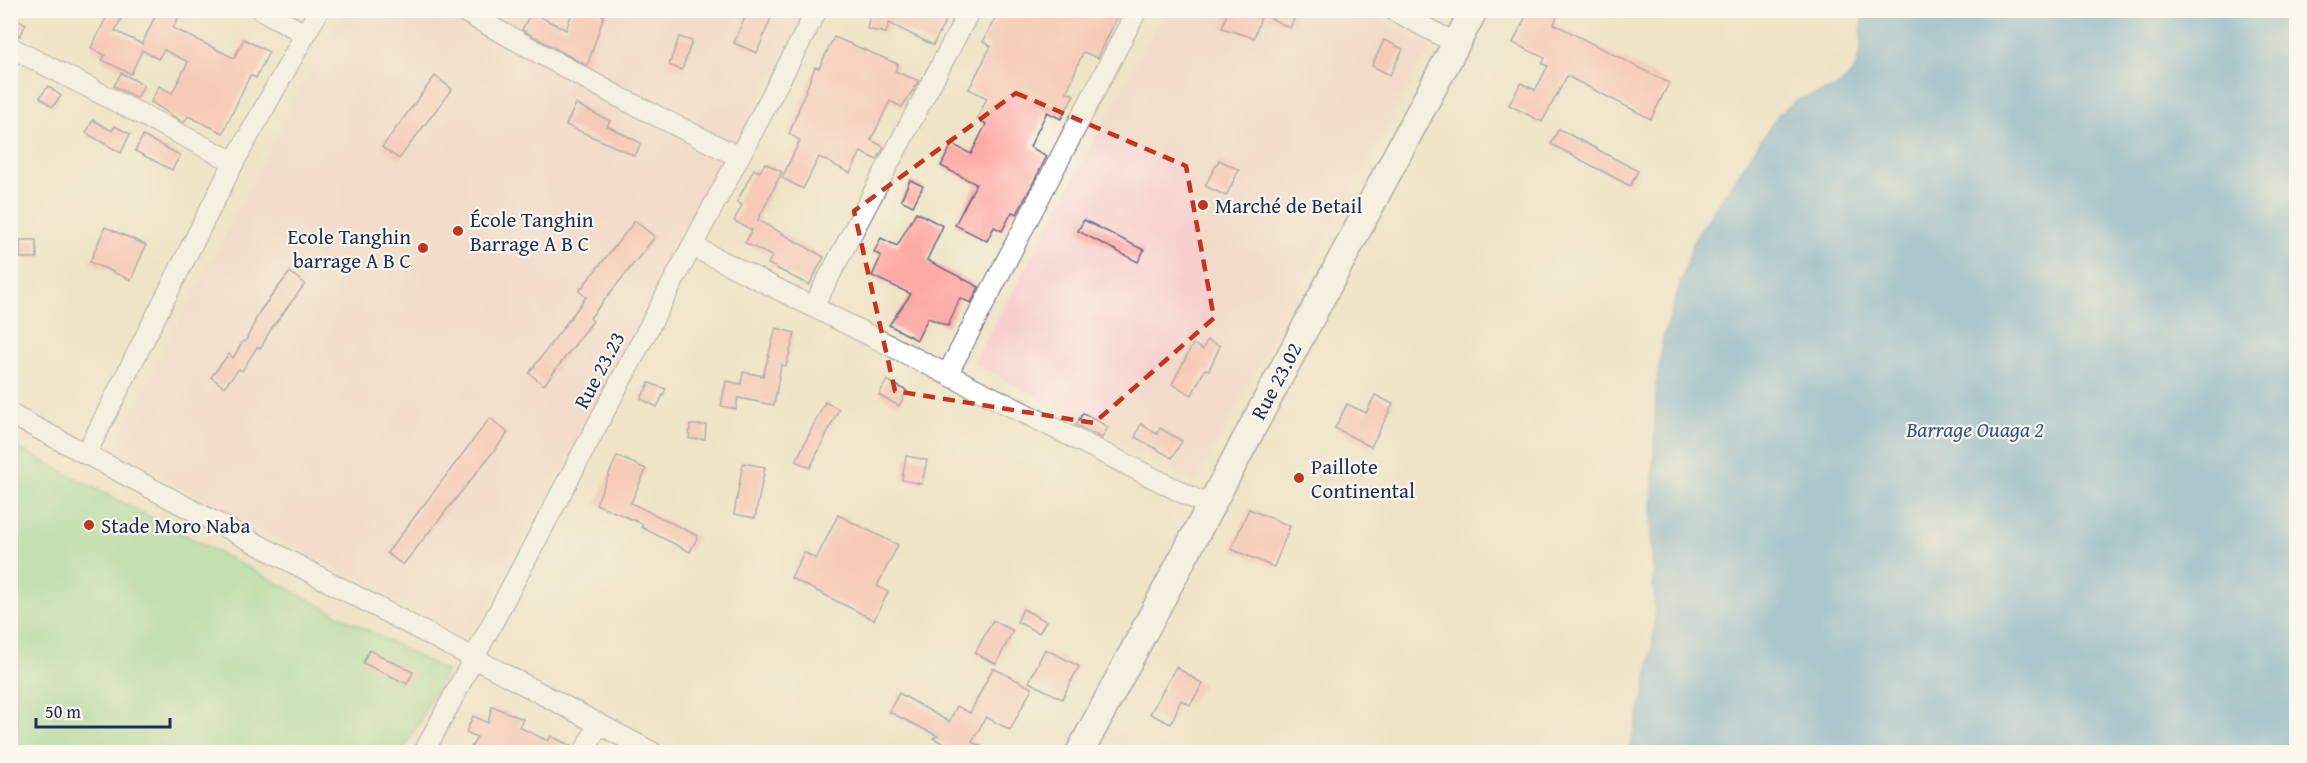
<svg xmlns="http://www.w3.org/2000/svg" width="2307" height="763" viewBox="0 0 2307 763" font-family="'Gentium Book Plus',serif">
<rect width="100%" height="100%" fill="#fbf7ec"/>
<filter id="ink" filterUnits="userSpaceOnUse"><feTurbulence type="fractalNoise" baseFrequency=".0167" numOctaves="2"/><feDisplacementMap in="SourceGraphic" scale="12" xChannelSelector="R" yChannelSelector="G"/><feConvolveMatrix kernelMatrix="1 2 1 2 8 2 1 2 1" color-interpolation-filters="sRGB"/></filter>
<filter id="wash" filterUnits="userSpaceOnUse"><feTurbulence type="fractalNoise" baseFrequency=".008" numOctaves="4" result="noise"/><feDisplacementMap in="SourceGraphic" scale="24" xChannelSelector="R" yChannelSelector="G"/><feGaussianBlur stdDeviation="1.35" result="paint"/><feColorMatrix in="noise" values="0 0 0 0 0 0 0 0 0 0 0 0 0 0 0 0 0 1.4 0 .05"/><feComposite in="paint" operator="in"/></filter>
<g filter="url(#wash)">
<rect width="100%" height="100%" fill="#efe4c7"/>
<g fill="#f7d0cd">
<path d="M342,11H807L471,640L111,451Z"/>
<path d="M1164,11H1366L1431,46L1196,483L974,363Z"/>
</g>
<path fill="#91db97" stroke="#56857a" stroke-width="1.5" d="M10,444L446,671L403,752H19L10,607Z"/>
<path fill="#5ca4d3" stroke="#3c6a98" stroke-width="1.5" d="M1862,11H2296V752H1628L1645,692L1653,643L1655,616L1651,537L1656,387L1663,339L1694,240L1778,115L1797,100L1840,86L1854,71L1861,52Z"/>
<g id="blocks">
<g fill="#ffaaa6">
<path d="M110,10H126L115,31L142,44L158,10H182L173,28L234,58L244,39L269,52L256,78L250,75L223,133L188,116L184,123L151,102L159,86L172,93L188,62L164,50L158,59L142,50L131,74L102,60L105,55L91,48Z"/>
<path d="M573,10H588L604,16L587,66L522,30L531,12L566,30Z"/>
<path d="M748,10H774L757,53L734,43Z"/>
<path d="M863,10H951L933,45L889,23L886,33L867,29L870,14Z"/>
<path d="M999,10H1120L1098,58L1083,52L1067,92L1074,95L1061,119L1047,112L1033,140L1030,147L1047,156L1017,214L1012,212L1002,231L994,227L987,241L955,225L976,184L941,166L952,144L971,154L986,124L977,119L987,98L969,89L991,46L983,42Z"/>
<path d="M1228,10H1298L1290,28L1262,14L1254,38L1222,28Z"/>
<path d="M1529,10H1560L1554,24L1669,83L1651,119L1567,76L1542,122L1509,105L1521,83L1535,90L1548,66L1542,64L1545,58L1513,43Z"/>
<path d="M10,15L26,24L20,36L10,31Z"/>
<path d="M679,37L692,41L682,70L669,65Z"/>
<path d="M834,37L898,64L895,71L919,81L902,107L890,101L871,140L884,147L877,160L861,152L850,173L819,157L803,189L782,178L800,140L789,134L815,67L819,68Z"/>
<path d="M1384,40L1403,49L1390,75L1372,66Z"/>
<path d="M121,73L144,85L137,98L114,86Z"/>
<path d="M435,76L452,89L399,159L382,147Z"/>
<path d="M48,86L61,96L52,107L40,97Z"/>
<path d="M576,104L610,121L607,126L641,143L635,156L566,125Z"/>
<path d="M93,120L112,131L115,126L130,134L121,153L86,133Z"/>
<path d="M1559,129L1638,171L1630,186L1551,144Z"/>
<path d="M143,136L180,155L172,170L135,151Z"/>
<path d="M1219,160L1239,170L1226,196L1205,186Z"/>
<path d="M765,163L782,172L758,220L824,257L809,285L768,264L772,256L745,243L752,230L734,221L742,205L737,202L754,169L760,172Z"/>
<path d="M910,180L923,186L913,206L901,200Z"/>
<path d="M916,212L943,226L927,260L979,287L971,303L960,298L948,326L928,318L917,340L889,325L911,294L872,276L881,256L874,252L881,238L897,246Z"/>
<path d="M1084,220L1144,250L1138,262L1078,231Z"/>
<path d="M635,221L655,237L590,318L593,321L544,385L529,373L586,297L579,291Z"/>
<path d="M105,227L146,245L131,280L90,262Z"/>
<path d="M20,240H36L37,258H20Z"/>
<path d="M290,272L305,284L271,329L261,348L257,347L242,371L239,369L224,387L211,377L229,354L233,358L243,341L245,342L260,311Z"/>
<path d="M776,328L795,333L786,366L781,365L774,405L738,398L736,409L721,406L726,381L741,384L743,372L763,376Z"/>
<path d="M1207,340L1220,346L1209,370L1205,369L1192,395L1172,384L1193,344L1203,350Z"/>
<path d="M887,380L907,391L899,406L879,395Z"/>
<path d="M649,383L666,389L657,407L641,399Z"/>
<path d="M1375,395L1393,404L1371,447L1335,428L1347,404L1366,413Z"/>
<path d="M825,402L839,409L810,468L796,461Z"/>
<path d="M1083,413L1108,427L1102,438L1076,425Z"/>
<path d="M490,418L508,433L403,565L387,553Z"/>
<path d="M1141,424L1157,434L1160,428L1182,441L1172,458L1135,437Z"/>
<path d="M690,425H706L705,439H689Z"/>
<path d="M617,456L646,469L631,503L698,536L690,552L641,527L643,524L596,504Z"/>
<path d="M906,456L927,460L922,484L902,480Z"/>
<path d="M743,463L765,467L755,518L734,514Z"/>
<path d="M1249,509L1290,526L1274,567L1231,549Z"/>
<path d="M838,515L898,545L877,586L888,592L874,620L791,578L804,552L816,559Z"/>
<path d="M1023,609L1046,621L1039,633L1017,622Z"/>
<path d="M993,620L1013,631L996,664L975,653Z"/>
<path d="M1045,649L1079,666L1062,699L1029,682Z"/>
<path d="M369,650L413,672L407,684L363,663Z"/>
<path d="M1176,667L1203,684L1190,705L1181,700L1171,724L1150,714Z"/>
<path d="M993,668L1032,688L1010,730L986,717L972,742L994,753H961L933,738L938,736L889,712L899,693L949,722L957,706L970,713Z"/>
<path d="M492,706L523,719L519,727L548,741L551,736L573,747L572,753H468L477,737L466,732L473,716L488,723Z"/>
</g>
</g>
</g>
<g filter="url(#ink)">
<use href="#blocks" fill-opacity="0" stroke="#656e83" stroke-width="1.5"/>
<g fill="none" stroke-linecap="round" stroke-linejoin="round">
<g stroke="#656e83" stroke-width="22">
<g id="street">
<path d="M261,10L306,34"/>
<path d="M461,10L619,97L739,157"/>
<path d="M1393,10L1455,43"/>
<path d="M10,47L234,162"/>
<path d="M692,246L1209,506"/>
<path d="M813,307L970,10"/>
<path d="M948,373L1137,10"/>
<path d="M10,414L652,752"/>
<path d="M86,454L234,162L319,10"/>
<path d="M424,752L817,10"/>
<path d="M584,752L598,725"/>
</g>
</g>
<g stroke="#656e83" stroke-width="30">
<path id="secondary" d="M1080,752L1474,10"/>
</g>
<use href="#street" stroke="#fff" stroke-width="20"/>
<use href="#secondary" stroke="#fff" stroke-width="27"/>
</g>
</g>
<path d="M0 0H2307V763H0ZM1016,93L1186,166L1214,318L1094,423L895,391L854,211Z" fill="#efe4c7" fill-opacity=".55" fill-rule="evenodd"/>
<path fill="none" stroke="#c8321e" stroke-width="4.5" stroke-dasharray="12 8" stroke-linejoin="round" d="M1016,93L1186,166L1214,318L1094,423L895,391L854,211Z"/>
<g fill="#c8321e" stroke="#fbf7ec" stroke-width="2">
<circle cx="1203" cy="205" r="6"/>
<circle cx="458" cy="231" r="6"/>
<circle cx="423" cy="248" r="6"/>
<circle cx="1299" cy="478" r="6"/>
<circle cx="89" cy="525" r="6"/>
</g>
<g text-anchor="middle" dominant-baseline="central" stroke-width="4.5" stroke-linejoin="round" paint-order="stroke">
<g font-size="21" fill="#1b2f5e" stroke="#fbf7ec" text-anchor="start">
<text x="1215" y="205">Marché de Betail</text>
<text x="470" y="219">École Tanghin<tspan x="470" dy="24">Barrage A B C</tspan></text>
<text x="411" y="236" text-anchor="end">Ecole Tanghin<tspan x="411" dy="24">barrage A B C</tspan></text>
<text x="1311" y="466">Paillote<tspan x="1311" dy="24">Continental</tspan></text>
<text x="101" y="525">Stade Moro Naba</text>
</g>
<g font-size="21" fill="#1b2f5e" stroke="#fbf7ec">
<text transform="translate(599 370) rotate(-62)">Rue 23.23</text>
<text transform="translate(1276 381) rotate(-62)">Rue 23.02</text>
</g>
<g font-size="22" font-style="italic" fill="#325887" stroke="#fbf7ec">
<text x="1975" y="429">Barrage Ouaga 2</text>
</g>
</g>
<rect width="2307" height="763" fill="none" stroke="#fbf7ec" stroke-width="36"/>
<path d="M36 718v9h134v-9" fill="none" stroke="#1b2f5e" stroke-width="3"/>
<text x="45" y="718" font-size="18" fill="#1b2f5e" stroke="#fbf7ec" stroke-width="4.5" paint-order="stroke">50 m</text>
</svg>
